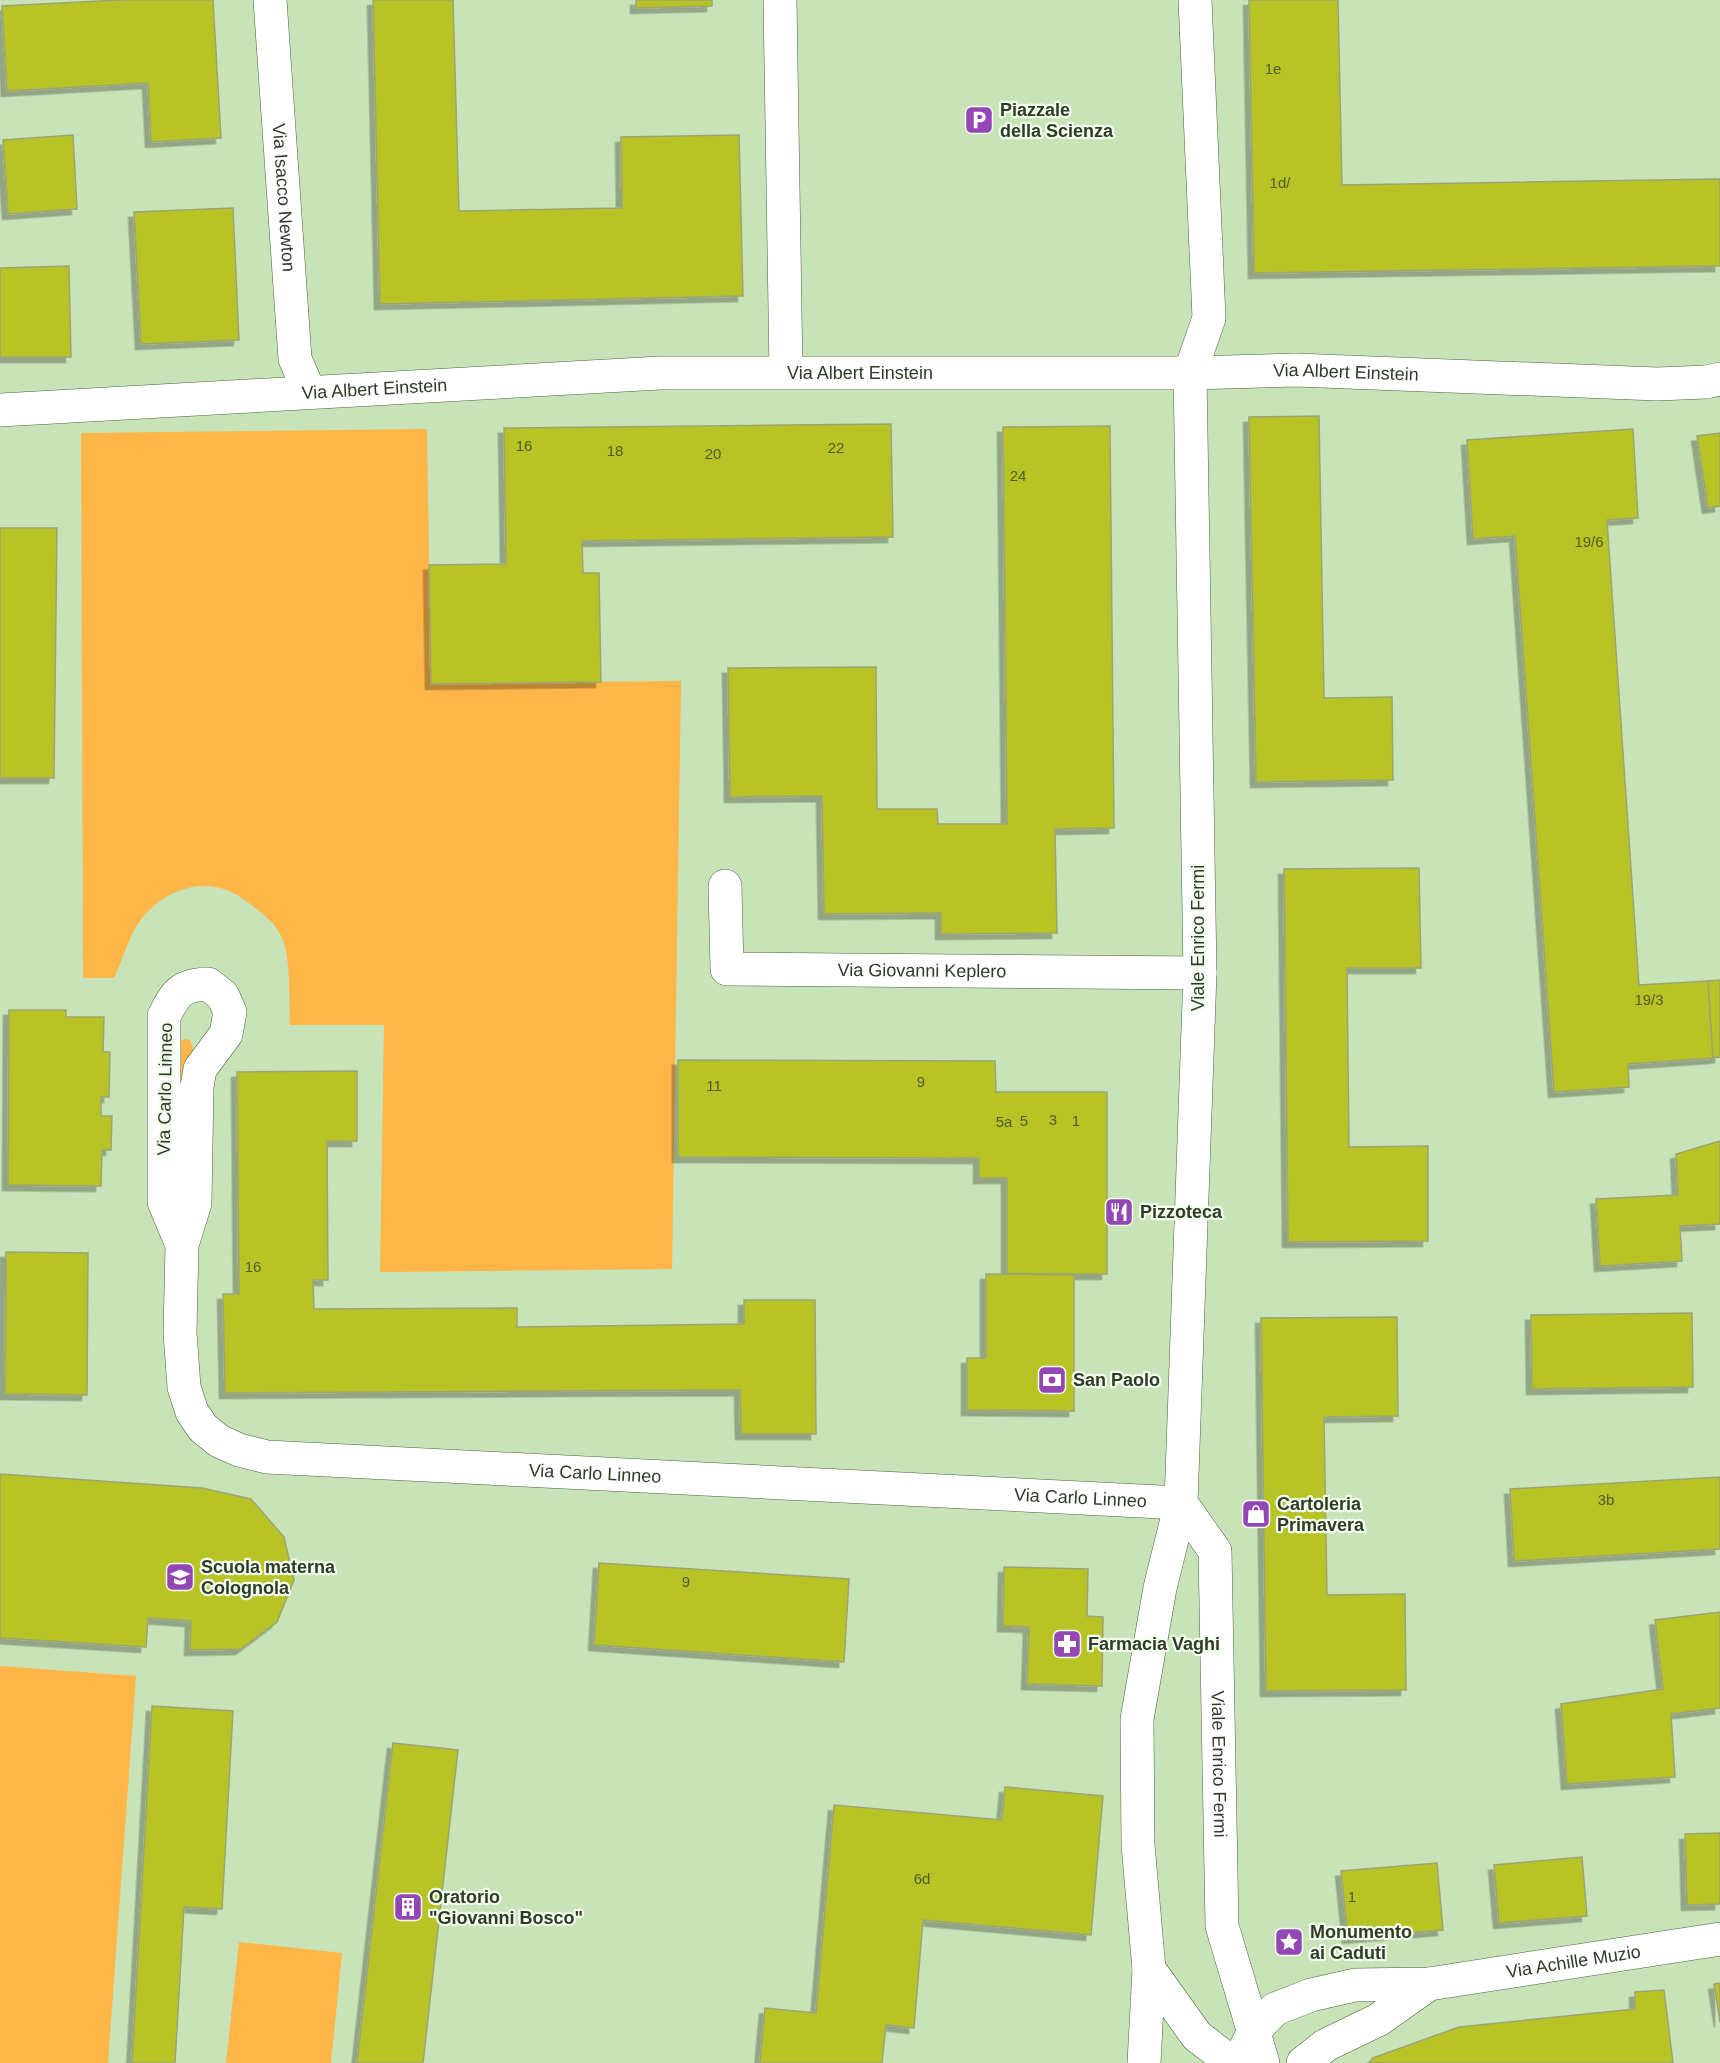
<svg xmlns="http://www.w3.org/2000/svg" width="1720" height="2063" viewBox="0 0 1720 2063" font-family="Helvetica,sans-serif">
<defs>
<filter id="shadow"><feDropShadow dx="-5.5" dy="5.5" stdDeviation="0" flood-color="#0004"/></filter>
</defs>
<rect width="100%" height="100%" fill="#c7e3b7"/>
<g fill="#fdb647">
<path d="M427,429L431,683L681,681L672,1269L380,1272L384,1025H290C289,1003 291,956 282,938C275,921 257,909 243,899C207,872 158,890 136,927C127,943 122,961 114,978H83L81,433Z"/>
<path d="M184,1039L190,1040L193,1048L184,1202L176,1045Z"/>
<path d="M0,1666L136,1676L108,2063H0Z"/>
<path d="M239,1942L342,1953L331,2063H226Z"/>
</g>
<g fill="#b8c427" stroke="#9da473" stroke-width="1.5" filter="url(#shadow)">
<path d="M119,0H213L221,138L151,142L148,83L7,91L2,6Z"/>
<path d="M373,0H453L459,211L622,208L621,137L739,135L743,296L380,304Z"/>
<path d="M636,0H712V6L636,8Z"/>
<path d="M1249,0H1338L1342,185L1720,179V266L1254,273Z"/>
<path d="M73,135L77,209L8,214L3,140Z"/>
<path d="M233,208L239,340L141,344L134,212Z"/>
<path d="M69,266L71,357H0V268Z"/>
<path d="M1319,416L1324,698L1392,697L1393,780L1256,782L1249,417Z"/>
<path d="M891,424L893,537L582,541L583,573H599L601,682L431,684L429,565L506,564L504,428Z"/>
<path d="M1110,426L1114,828L1055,829L1057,933L941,934V913L824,914L822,796L730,797L728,668L876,667L877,809H937L938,824H1007L1003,427Z"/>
<path d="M1633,429L1638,518L1607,520L1639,985L1708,981L1713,1058L1628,1064L1629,1087L1554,1092L1515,536L1473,539L1467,440Z"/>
<path d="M1720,433V506L1708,508L1697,436Z"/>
<path d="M0,528H57L54,778H0Z"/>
<path d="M1419,868L1421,968H1347L1349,1147L1428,1146V1241L1288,1242L1284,869Z"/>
<path d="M1720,980V1057L1713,1058L1708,981Z"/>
<path d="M9,1010H66V1017H104L103,1052H110L109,1097H101V1116H112L111,1150H102L101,1186L8,1185Z"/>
<path d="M678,1060L995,1061L996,1092H1107V1274H1007V1178H979V1158L678,1157Z"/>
<path d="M357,1071V1141H327L328,1280H313L314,1309L517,1308V1327L744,1324V1300H815L816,1434H741L740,1390L225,1393L223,1294H239L237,1072Z"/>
<path d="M1720,1141V1224L1680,1226L1682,1261L1600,1266L1596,1199L1678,1195L1676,1154Z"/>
<path d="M6,1252L88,1253L87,1395L5,1394Z"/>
<path d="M986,1274L1074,1275V1411L967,1410V1358H986Z"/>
<path d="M1692,1313L1693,1387L1532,1389L1531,1315Z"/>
<path d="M1397,1317L1398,1416L1324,1417L1327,1595L1405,1594L1406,1690L1266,1691L1261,1318Z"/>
<path d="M0,1474L202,1488L251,1499L284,1537L294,1580L277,1622L241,1649L190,1650L191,1621L148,1618L146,1647L0,1638Z"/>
<path d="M1720,1477V1549L1514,1561L1510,1489Z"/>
<path d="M599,1563L849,1579L844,1662L594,1645Z"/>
<path d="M1004,1567L1088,1569L1087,1616L1103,1617L1102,1686L1027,1684L1029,1627L1003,1626Z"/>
<path d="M1720,1612V1708L1671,1714L1675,1777L1567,1784L1561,1704L1663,1689L1655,1620Z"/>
<path d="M152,1706L233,1711L222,1909L184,1907L175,2063H132Z"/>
<path d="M393,1743L458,1750L423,2063H357Z"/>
<path d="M1005,1787L1103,1796L1091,1935L923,1920L914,2028L886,2025L882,2063H760L765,2008L816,2013L834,1805L1002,1820Z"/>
<path d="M1720,1833V1904L1687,1905L1685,1834Z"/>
<path d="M1582,1857L1587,1916L1499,1923L1494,1865Z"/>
<path d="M1437,1863L1443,1930L1348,1938L1341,1871Z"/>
<path d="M1720,1983V2022L1714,1984Z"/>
<path d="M1664,1990L1673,2063H1369L1373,2058L1459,2027L1635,2009V1992Z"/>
</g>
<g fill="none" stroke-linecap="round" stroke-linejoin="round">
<g stroke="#4a623b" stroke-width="34">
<g id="minor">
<path id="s1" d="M270,0L295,359L309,391"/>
<path d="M780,0L786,372"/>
<path id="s2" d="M0,410L660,373H1190L1296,370L1657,384L1706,382L1720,379"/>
<path id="s3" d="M725,886L727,969L1200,973"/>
<path id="s4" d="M182,1245L164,1202V1016C176,993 180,985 208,984L223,996L230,1012L226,1034L200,1069L197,1087L195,1203L182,1245L180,1333L184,1387L192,1412L203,1428L219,1441L239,1450L267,1457L1181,1503"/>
<path id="s5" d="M1181,1503L1215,1551L1222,1926L1263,2063"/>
<path d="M1149,1969L1197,2036L1232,2063"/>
<path d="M1144,2063L1149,1969L1138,1845L1137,1719L1160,1588L1181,1503L1200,973L1190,373L1209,318L1195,0"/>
</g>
</g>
<g stroke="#4a623b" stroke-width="34">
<g id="primary">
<path id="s6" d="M1238,2063L1254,2031L1275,2009L1311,1995L1355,1985L1429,1984L1720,1939"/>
<path d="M1303,2063L1326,2045L1378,2020L1429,1984"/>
</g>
</g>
<use href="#minor" stroke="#fff" stroke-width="33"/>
<use href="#primary" stroke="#fff" stroke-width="33"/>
</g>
<defs>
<g id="parking-square" transform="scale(1.5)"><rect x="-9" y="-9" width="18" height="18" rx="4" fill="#9546b6" stroke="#f2feec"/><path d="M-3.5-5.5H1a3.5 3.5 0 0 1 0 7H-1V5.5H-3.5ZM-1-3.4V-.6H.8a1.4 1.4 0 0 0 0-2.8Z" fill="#fff"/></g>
<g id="restaurant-square" transform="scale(1.5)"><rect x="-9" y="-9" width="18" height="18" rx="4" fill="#9546b6" stroke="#f2feec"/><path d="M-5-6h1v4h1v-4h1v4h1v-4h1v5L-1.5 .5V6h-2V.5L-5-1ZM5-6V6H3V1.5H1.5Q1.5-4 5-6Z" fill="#fff"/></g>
<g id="bank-square" transform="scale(1.5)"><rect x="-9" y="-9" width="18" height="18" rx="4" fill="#9546b6" stroke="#f2feec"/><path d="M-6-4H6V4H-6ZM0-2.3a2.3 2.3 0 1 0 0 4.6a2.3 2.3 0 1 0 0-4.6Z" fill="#fff"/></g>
<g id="shop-square" transform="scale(1.5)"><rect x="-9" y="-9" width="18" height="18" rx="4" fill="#9546b6" stroke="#f2feec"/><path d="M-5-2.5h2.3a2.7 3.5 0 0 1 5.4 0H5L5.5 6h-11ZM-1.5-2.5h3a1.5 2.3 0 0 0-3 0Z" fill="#fff"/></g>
<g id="school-square" transform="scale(1.5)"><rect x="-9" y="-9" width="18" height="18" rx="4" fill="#9546b6" stroke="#f2feec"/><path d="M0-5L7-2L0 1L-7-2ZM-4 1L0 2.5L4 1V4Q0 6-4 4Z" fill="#fff"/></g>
<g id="pharmacy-square" transform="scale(1.5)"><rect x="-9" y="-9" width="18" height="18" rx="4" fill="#9546b6" stroke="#f2feec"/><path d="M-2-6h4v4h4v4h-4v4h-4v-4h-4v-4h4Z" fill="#fff"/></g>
<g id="building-square" transform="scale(1.5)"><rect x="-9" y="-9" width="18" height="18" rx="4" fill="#9546b6" stroke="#f2feec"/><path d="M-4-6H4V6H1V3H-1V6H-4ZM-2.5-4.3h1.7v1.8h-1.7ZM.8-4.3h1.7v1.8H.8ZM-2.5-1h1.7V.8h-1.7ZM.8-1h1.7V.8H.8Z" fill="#fff"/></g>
<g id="sight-square" transform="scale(1.5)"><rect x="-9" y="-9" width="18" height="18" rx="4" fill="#9546b6" stroke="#f2feec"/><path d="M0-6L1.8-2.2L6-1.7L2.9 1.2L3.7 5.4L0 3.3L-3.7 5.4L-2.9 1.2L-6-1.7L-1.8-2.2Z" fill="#fff"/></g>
</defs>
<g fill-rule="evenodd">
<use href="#parking-square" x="979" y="120"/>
<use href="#restaurant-square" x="1119" y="1212"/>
<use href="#bank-square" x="1052" y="1380"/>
<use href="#shop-square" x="1256" y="1514"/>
<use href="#school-square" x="180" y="1577"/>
<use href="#pharmacy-square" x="1067" y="1644"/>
<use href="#building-square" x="408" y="1907"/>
<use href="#sight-square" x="1289" y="1942"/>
</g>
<g text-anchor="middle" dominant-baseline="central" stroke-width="4.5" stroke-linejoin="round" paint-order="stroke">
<g font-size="15" fill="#515c28">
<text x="1273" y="68">1e</text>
<text x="1280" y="182">1d/</text>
<text x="524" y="445">16</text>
<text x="836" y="447">22</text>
<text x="615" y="450">18</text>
<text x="713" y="453">20</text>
<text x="1018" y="475">24</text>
<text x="1589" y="541">19/6</text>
<text x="1649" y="999">19/3</text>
<text x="921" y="1081">9</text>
<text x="714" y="1085">11</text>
<text x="1053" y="1119">3</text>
<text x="1024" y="1120">5</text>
<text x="1076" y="1120">1</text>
<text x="1004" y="1121">5a</text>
<text x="253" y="1266">16</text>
<text x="1606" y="1499">3b</text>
<text x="686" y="1581">9</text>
<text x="922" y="1878">6d</text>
<text x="1352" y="1896">1</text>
</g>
<g font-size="18" font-weight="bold" fill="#2f3a28" stroke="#f2feec" text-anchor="start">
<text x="1000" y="110">Piazzale<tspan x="1000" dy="21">della Scienza</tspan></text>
<text x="1140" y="1212">Pizzoteca</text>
<text x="1073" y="1380">San Paolo</text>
<text x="1277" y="1504">Cartoleria<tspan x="1277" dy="21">Primavera</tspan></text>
<text x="201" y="1567">Scuola materna<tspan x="201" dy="21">Colognola</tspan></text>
<text x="1088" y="1644">Farmacia Vaghi</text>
<text x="429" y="1897">Oratorio<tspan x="429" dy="21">"Giovanni Bosco"</tspan></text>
<text x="1310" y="1932">Monumento<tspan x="1310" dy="21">ai Caduti</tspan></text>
</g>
<g font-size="18" fill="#2f3a28" stroke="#f2feec">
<text stroke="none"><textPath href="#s1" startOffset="198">Via Isacco Newton</textPath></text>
<text stroke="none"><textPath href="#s2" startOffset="861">Via Albert Einstein</textPath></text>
<text stroke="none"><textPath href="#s2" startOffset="1347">Via Albert Einstein</textPath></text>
<text stroke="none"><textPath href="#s2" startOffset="375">Via Albert Einstein</textPath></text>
<text transform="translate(1198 938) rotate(-90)">Viale Enrico Fermi</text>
<text stroke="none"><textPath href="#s3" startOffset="278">Via Giovanni Keplero</textPath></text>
<text transform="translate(165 1089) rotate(-89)">Via Carlo Linneo</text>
<text stroke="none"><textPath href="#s4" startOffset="1160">Via Carlo Linneo</textPath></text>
<text stroke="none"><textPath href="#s4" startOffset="1646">Via Carlo Linneo</textPath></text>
<text stroke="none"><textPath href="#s5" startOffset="272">Viale Enrico Fermi</textPath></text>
<text stroke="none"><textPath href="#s6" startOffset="370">Via Achille Muzio</textPath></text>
</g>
</g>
</svg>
